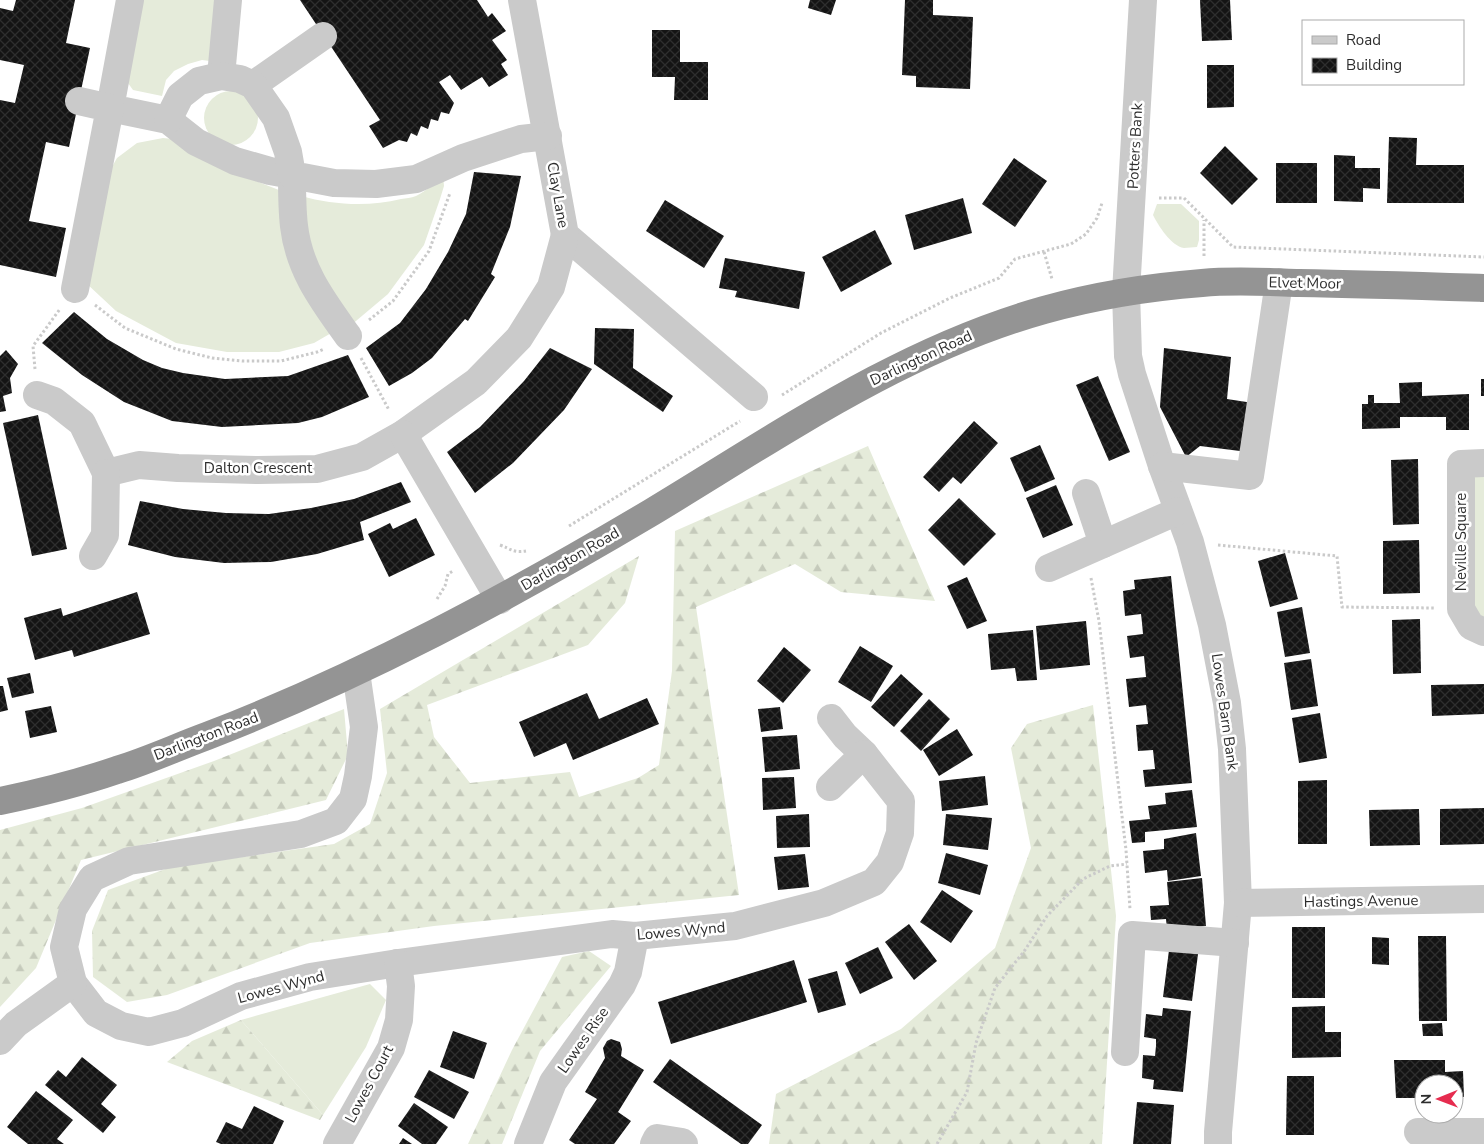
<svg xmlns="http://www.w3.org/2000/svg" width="1484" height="1144" viewBox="0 0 1484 1144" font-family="'Nunito Sans',sans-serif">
<defs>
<pattern id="forest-firs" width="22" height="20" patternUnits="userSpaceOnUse" patternTransform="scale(1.25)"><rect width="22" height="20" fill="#e5ebda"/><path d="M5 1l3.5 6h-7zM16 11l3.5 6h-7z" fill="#c5cabb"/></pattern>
<pattern id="building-cross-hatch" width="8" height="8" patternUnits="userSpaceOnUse" patternTransform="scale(1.25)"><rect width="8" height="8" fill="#141414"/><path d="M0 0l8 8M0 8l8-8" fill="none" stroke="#2e2e2e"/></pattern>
</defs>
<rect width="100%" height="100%" fill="#fff"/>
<g fill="#e5ebda">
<path d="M143,0H221L217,62L202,60L188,64L174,71L166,80L162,96L133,90L128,83Z"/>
<circle cx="231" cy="118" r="27"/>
<path d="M163,138L182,140L236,173L284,192L333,332L314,343L279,352H227L176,343L116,311L86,283L108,174L117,158L137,143Z"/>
<path d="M443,175L444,186L440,199L424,245L388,294L350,326L315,267L301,196C333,205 369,207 401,199C406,198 411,198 416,196C426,191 435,183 443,175Z"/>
<path d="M1157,204H1181L1199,221V240L1197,247C1193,247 1188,248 1184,248C1171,246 1158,225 1153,215Z"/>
<path d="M1484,474V618L1473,610L1470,477Z"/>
<path d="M370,984L386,1000L366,1047L323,1115L241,1020Z"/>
</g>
<g fill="url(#forest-firs)">
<path d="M868,446L935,601L841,592L795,564L696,607L739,895L434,926L310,943L167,995L127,1002L93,977L92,931L108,890L171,867L334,844L370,824L387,773L380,709L639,556L625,603L588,645L427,705L434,737L470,783L570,772L579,797L638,778L659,765L672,671L675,531Z"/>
<path d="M1093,705L1116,916L1102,1144H769L776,1094L901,1029L995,948L1031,848L1011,748L1027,724Z"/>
<path d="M344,709L348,755L326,800L81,860L36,968L0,1007V830L82,808L214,761Z"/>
<path d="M589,951L611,966L540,1051L502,1144H468L512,1050L562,957Z"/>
<path d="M241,1020L323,1115L320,1120L167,1062L192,1041Z"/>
</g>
<g fill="url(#building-cross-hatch)">
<path d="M16,0H75L66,43L90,48L69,147L46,142L29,221L66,228L56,277L0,265V100L15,103L24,65L0,60V8L13,11Z"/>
<path d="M300,0H477L488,17L492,13L506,31L492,40L507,60L501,64L508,75L489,87L482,77L461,90L450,75L439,82L454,103L449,114L441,112L438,121L431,119L428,129L421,126L417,136L411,133L407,142L399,140L383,148L369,126L380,120Z"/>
<path d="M810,0H836L831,15L808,8Z"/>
<path d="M905,0H933V15L973,17L970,89L916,87V76L902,75Z"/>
<path d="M1200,0H1230L1232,40L1202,41Z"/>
<path d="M652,30H680V62H708V100H674L675,77H652Z"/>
<path d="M1207,65H1234V107L1207,108Z"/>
<path d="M1389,137L1417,138L1416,165H1464V203H1387Z"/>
<path d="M1225,146L1258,179L1232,205L1200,173Z"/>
<path d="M1334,155L1355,156V168H1380V189L1363,188V202L1334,201Z"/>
<path d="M1014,158L1047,181L1015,227L982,204Z"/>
<rect x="1276" y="163" width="41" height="40"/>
<path d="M474,172L521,176L510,227L491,274L495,277L468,321L465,319L432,358L412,373L389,386L366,348L400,323L426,289L448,252L466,214Z"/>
<path d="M963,198L972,233L914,250L905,215Z"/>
<path d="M665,200L724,236L704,268L646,231Z"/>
<path d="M875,230L892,264L841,292L822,257Z"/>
<path d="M725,258L805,272L799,309L735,297L737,291L719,288Z"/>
<path d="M74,312L107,339L143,360L162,368L183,373L225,379L288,376L348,355L369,397L322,417L298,423L222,427L172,421L124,402L82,375L42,343Z"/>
<path d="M595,328L634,329L633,368L673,396L663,412L594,364Z"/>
<path d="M550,348L592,369L564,410L513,463L475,493L447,452L480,427L524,381Z"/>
<path d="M1164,348L1231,357L1227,399L1253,403L1248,452L1200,446L1186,457L1160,407Z"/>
<path d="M6,350L18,364L10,378L12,393L3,396L6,411L0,412V356Z"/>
<path d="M1098,376L1130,452L1109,461L1076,385Z"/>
<rect x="1481" y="379" width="3" height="17"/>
<path d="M1422,382V396L1469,394V430H1446V417H1400V428L1362,429V404H1368V395H1374V403H1400L1399,383Z"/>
<path d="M38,415L67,549L32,556L3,423Z"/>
<path d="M974,421L998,443L961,484L953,477L939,492L923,477Z"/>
<path d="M1040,445L1055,479L1025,492L1010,458Z"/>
<path d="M1418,459L1419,524L1393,525L1391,460Z"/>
<path d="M401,482L411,502L360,522L364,540L317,554L271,562L224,563L175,557L128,545L140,501L183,509L204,511L226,513L269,514L311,508L354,499Z"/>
<path d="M1056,485L1073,525L1043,538L1026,498Z"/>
<path d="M959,498L996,534L964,566L928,530Z"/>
<path d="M416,518L435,555L389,577L368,534L390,523L393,529Z"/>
<path d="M1419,540L1420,593L1383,594V541Z"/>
<path d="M1285,553L1298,599L1270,607L1258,561Z"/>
<path d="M1171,576L1192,783L1145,787L1143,770L1155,769L1153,750L1138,751L1136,725L1148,724L1146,705L1129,707L1126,679L1146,677L1144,656L1130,658L1127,636L1143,634L1142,623L1141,614L1125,616L1123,591L1135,589L1134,580Z"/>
<path d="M967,577L987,621L967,629L947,586Z"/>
<path d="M137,592L150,634L74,657L72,650L35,660L24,618L61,608L63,616Z"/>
<path d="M1302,607L1310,653L1285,657L1277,612Z"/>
<path d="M1420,619L1421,673L1393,674L1392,620Z"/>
<path d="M1086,621L1090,665L1040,670L1036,626Z"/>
<path d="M1033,630L1037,680L1017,681L1015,668L991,670L988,634Z"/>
<path d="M860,646L893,666L871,702L838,682Z"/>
<path d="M784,647L811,670L783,703L757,681Z"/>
<path d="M1311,659L1318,706L1291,710L1284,663Z"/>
<path d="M30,673L34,693L12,698L7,678Z"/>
<path d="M901,674L923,694L894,727L871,707Z"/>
<path d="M1484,684V714L1432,716L1431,685Z"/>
<path d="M0,686H3L8,710L0,712Z"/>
<path d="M587,693L599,719L647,698L659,724L573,760L566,743L534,757L519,722Z"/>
<path d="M929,699L950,719L921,751L900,731Z"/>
<path d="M51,706L57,732L30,738L25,711Z"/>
<path d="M780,707L783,729L761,732L758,709Z"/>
<path d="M1320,713L1327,758L1299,763L1292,718Z"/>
<path d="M957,729L973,755L939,776L923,750Z"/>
<path d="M797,735L800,769L765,772L762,737Z"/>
<path d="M985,776L988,805L942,811L939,781Z"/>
<path d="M794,777L796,808L763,810L762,778Z"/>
<path d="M1327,780V844H1298V781Z"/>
<path d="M1192,790L1197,827L1145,832V842L1132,843L1129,821L1150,819L1148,806L1166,804L1165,793Z"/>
<path d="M1484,808V844L1440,845V809Z"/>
<path d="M1419,809L1420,845L1370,846L1369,810Z"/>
<path d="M809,814L810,847L777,848L776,816Z"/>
<path d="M946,814L992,818L988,850L943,845Z"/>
<path d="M1196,833L1201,876L1168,881L1167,870L1145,873L1143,851L1164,849V839Z"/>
<path d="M946,853L988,865L980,895L938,883Z"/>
<path d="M805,854L809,887L778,890L774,857Z"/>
<path d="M1202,878L1206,926L1167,929L1166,919L1151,920L1150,906L1169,905L1167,882Z"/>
<path d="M942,890L973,911L951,943L920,922Z"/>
<path d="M909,924L937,961L914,980L885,942Z"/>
<rect x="1292" y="927" width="33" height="71"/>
<path d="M1418,936H1446L1447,1021H1419Z"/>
<path d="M1372,937L1389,938V965L1372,964Z"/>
<path d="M878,947L893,978L860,994L845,963Z"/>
<path d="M1169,950L1198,954L1192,1001L1163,997Z"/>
<path d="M794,960L807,1002L671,1044L658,1002Z"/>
<path d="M837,971L846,1005L818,1013L808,979Z"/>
<path d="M1325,1006V1032H1341V1057L1292,1058V1007Z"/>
<path d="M1163,1008L1191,1011L1183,1092L1153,1089L1154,1080L1142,1078L1143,1055L1155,1056L1156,1046V1039L1144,1037L1146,1014L1162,1016Z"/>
<path d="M1442,1023L1443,1036H1423L1422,1024Z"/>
<path d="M453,1031L487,1043L474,1079L440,1067Z"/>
<path d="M611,1039L620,1042L622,1049L621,1056L644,1070L618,1112L631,1121L614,1144H575L569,1140L597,1099L585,1092L605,1058L603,1048L607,1041Z"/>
<path d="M82,1057L117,1085L101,1104L116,1117L103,1133L45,1085L58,1070L66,1077Z"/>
<path d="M670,1059L762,1125L748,1144H741L653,1082Z"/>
<path d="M1394,1060H1445V1072L1463,1071L1464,1097H1454V1084H1424V1098H1396Z"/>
<path d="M429,1070L469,1092L454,1119L414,1097Z"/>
<path d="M1287,1076H1314V1135H1286Z"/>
<path d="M36,1091L73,1120L57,1139L64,1144H28L7,1127Z"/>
<path d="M1137,1102L1174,1105L1171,1144H1133Z"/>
<path d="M414,1103L448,1127L436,1144H422L398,1126Z"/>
<path d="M254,1106L284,1121L273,1144H221L216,1142L226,1122L242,1129Z"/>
<path d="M403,1138L412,1144H399Z"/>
</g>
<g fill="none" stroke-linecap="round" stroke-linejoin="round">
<g stroke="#cacaca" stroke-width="3" stroke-dasharray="2.5 2.5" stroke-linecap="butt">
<path d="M1159,198H1184L1233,247L1484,257"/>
<path d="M1044,252L1052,279"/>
<path d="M1204,256V220"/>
<path d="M95,305L125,328L176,349L212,358L243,361H281L317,352L324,349"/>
<path d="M369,320L393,301L429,251L450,193"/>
<path d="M361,358L389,410"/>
<path d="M35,369L33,346L60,309"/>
<path d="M782,395L881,333L950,298L999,278L1015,259L1071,244L1086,234L1097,218L1102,203"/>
<path d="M569,526L740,421"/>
<path d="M500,545C511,549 513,553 526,551"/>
<path d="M1218,545L1337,556L1342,607L1435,608"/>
<path d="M1091,578L1099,621L1126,850L1130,909"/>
<path d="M437,599L445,586L448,574L453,571"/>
<path d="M937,1144L967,1092L976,1043L995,988L1025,950L1047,916L1083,879L1110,866L1127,864"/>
</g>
<g stroke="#cacaca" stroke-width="28">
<path d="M130,0L110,108L168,120L196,142L235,161L270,171L292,175C292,192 292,209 294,226C299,270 323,301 348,336"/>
<path d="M522,0L565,235L754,397"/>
<path d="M1143,0L1126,292L1128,356L1132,374L1162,466L1190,542L1212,625L1227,703L1232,749L1238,903L1218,1132V1144"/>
<path d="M221,76L228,0"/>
<path d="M253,85L323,36"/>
<path d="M168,120L180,96L199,81L221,76L240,79L253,85L276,118L288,152L292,175L334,183L376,184L416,179L463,158L521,139L548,136"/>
<path d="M75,289L110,108L79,101"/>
<path d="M37,395L54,401L82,423L106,473L139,465L178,468L258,470L317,469L362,457L403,434L476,382L519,338L551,287L565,235"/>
<path d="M403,434L500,600"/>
<path d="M1484,463L1461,464V609L1471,626L1484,632"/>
<path d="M1162,466L1250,476L1279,282"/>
<path d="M1086,493L1103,544"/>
<path d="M93,556L105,535L106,473"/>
<path d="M1049,568L1178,511"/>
<path d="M356,672L364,727L358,776L353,799L336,821L301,834L129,861L92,878L73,909L64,947L73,983L96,1013L121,1026L149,1032L183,1023L241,996L310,977L398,963L612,934L635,936L735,926L824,903L874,882L890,862L900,833L901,801L864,754L845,736L831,718"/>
<path d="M830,787L864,754"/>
<path d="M1238,903L1484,899"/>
<path d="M0,1041L16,1024L73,983"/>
<path d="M1125,1052L1132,935L1235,943"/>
<path d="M1418,1132H1484"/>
<path d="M337,1144L391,1048L399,1020L401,986L398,963"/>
<path d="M528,1144L553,1082L622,985L628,972L635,936"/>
<path d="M654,1144L657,1138L682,1142L684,1144"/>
</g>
<path stroke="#949494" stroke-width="28" d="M0,801C39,793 79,783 117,770C147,761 177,747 207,736C362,676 509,597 652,512C778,436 901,350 1044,310C1094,296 1150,287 1202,283C1234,280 1267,282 1299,283C1361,284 1422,286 1484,288"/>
</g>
<g text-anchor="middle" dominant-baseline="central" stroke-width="5" stroke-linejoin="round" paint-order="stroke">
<g font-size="15" fill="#2d2d2d" stroke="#fff">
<text transform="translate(1135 146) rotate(-87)">Potters Bank</text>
<text transform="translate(558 195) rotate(80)">Clay Lane</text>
<text transform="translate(1305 283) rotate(1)">Elvet Moor</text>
<text transform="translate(921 358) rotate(-25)">Darlington Road</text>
<text x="258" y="468">Dalton Crescent</text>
<text transform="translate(1461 542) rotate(-90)">Neville Square</text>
<text transform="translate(570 559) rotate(-30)">Darlington Road</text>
<text transform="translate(1225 712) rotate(82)">Lowes Barn Bank</text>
<text transform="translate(206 736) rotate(-21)">Darlington Road</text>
<text transform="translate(1361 901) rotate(-1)">Hastings Avenue</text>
<text transform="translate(681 931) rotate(-5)">Lowes Wynd</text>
<text transform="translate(281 987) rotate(-15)">Lowes Wynd</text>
<text transform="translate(583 1040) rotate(-55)">Lowes Rise</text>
<text transform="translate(369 1084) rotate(-62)">Lowes Court</text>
</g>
</g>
<rect x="1302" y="20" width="162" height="65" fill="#ffffff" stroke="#ababab"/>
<rect x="1312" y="36" width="25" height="8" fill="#cacaca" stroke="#ababab"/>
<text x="1346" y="45" font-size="15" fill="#2d2d2d">Road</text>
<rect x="1312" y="58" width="25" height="15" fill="url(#building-cross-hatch)" stroke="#ababab"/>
<text x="1346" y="70" font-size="15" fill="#2d2d2d">Building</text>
<g transform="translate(1439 1099) rotate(269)"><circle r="24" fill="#ffffff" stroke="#ababab"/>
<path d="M0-4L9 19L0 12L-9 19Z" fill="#e62c4f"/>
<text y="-8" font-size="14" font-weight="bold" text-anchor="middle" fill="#2d2d2d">N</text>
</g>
</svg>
